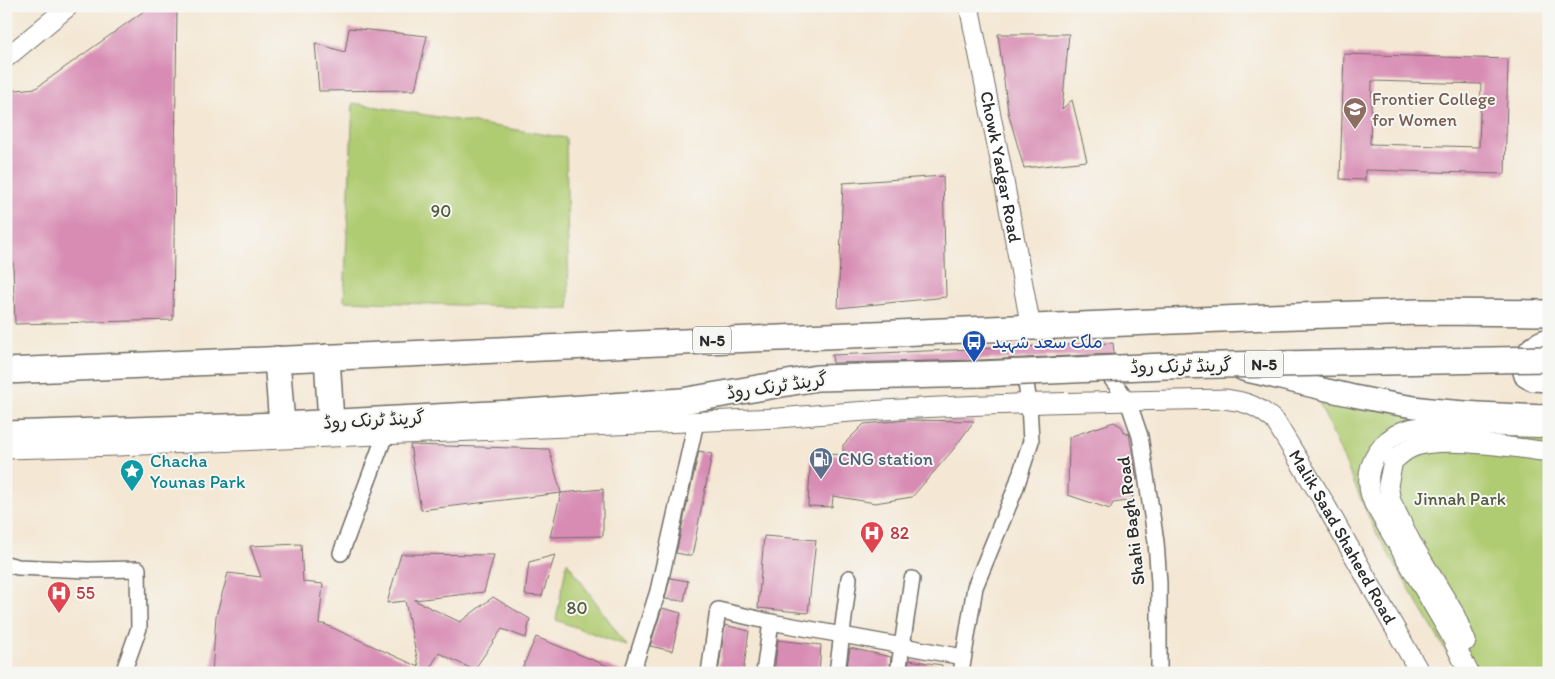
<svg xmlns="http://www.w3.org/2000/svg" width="1555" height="679" viewBox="0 0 1555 679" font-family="Itim,'Playpen Sans Arabic',sans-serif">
<rect width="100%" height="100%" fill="#f6f6f2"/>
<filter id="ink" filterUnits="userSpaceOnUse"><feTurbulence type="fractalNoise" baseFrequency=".02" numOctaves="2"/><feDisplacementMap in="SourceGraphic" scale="10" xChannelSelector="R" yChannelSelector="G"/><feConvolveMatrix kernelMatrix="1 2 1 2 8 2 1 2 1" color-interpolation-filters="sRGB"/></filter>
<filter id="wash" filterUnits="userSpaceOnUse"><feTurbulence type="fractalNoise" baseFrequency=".0096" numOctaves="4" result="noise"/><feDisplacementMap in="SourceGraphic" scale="20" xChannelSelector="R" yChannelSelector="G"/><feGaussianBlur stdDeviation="1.12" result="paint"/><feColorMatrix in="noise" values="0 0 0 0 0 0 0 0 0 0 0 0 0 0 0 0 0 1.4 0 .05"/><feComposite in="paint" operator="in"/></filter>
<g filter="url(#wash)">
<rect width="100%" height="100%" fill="#f4e7d3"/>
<g fill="#b0cc72" stroke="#6e7c4e">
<path d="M353,103L566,138L569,309L344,301Z"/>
<path d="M1315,393L1549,421V673H1459L1374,529Z"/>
<path d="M567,562L627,646L556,620Z"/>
</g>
<g id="blocks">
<g fill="#d88cb4" fill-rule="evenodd">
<path d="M151,6H177L173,320L15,324L7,91L36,88Z"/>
<path d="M349,28L427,36L415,90L319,91L315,43L345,52Z"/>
<path d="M998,34H1069L1062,109L1072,100L1087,161L1024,168L1008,112Z"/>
<path d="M1344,54L1508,59L1505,174L1365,170V180L1340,179ZM1372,81L1481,84L1479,147L1370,144Z"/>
<path d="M943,176L946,297L838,308L843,183Z"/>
<path d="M1113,343L1114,354L980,360L833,363L832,355Z"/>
<path d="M906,420L974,421L952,451L912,497L875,503L833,496L832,507L808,506L811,453L843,455V445L864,424Z"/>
<path d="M1114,422L1122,427L1125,434L1129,433L1137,480H1131L1133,500L1113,503L1110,509L1068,495L1069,437Z"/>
<path d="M410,445L549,449L561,493L421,510Z"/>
<path d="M699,451L712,454L692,556L676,553Z"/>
<path d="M603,489V536L550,537L561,493Z"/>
<path d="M764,536L816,540L808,613L758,608Z"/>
<path d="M301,544L303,582L323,584L319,624H324L419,667L405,601L387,603L401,554L494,555L484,592L414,600L460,622L493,597L530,619L526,638L502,629L474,670L439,653L428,671L433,673H212L216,616L228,573L261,577L250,546Z"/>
<path d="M555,555L542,596L525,595L529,562Z"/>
<path d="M670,578L688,581L684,601L665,599Z"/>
<path d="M662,608L681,613L672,651L650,646Z"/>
<path d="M725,625L749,631L743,673H718Z"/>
<path d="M536,637L623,672V673H520Z"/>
<path d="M778,640L821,645L819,673H774Z"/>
<path d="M850,648L891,657L889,673H846Z"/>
<path d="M909,660L942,665L941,673H908Z"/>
</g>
</g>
</g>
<g filter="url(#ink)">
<use href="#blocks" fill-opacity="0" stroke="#716d66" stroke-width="1"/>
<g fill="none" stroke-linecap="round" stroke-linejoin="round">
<g stroke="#716d66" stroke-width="18">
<g id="minor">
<path d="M1108,374L1128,401L1140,436L1156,542L1159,583V673"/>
<path d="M341,553L385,435"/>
<path d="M6,564L18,567L88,570L138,569L139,628L123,673"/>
<path d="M632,673L658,591L696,422"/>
<path d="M709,673L718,610L771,622L963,657"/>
<path d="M764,673L771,622"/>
<path d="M837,673L849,578"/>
<path d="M898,673L912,579"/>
<path d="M961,673L975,587L1015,490L1031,441L1029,404L1025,376"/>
</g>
</g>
<g stroke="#716d66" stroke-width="21">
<g id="tertiary">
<path id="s1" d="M969,6L1001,165L1031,328"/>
<path d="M6,58L69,6"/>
<path id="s2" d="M6,449L118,446L779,418C927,404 1076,402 1225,399C1247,402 1258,406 1275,421L1321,497L1420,673"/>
<path d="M1466,641L1454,613L1411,542L1391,501L1388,485L1393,461C1399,456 1404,451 1411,448C1440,435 1516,448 1549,452"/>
<path d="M1469,673L1450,634L1374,504C1372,499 1369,492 1369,486C1366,463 1382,440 1403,431C1416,426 1432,426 1445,426C1480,425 1514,427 1549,428"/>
</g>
</g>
<g stroke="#716d66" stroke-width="24">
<path id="secondary" d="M1243,370C1304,384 1368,402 1430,409C1470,413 1509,415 1549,416"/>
</g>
<g stroke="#716d66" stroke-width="28">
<g id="trunk">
<path d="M1549,341C1534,345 1520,358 1527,375L1533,378L1549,379"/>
<path d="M327,357L331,422"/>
<path d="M277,359L282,425"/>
<path d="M6,371L1268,317L1418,312L1549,313"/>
<path d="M6,434L282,425L511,413L682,401L817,378L980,374"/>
</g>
</g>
<use href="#minor" stroke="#fff" stroke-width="15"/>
<use href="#tertiary" stroke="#fff" stroke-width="19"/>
<use href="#secondary" stroke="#fff" stroke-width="21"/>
<use href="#trunk" stroke="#fff" stroke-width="25"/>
<g stroke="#716d66" stroke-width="28" stroke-linecap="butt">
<path id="trunk-bridge" d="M980,374L1165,366L1549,359"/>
</g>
<use href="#trunk-bridge" stroke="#fff" stroke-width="25"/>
</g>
</g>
<defs>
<g id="university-pin" transform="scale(1.25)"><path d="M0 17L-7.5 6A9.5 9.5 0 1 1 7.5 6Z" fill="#8d6e63" stroke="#f6f6f2"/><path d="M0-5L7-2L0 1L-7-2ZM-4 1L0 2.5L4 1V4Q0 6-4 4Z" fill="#fff"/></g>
<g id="bus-pin" transform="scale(1.25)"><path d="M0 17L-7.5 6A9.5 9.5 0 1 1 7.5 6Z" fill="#1a4fb4" stroke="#f6f6f2"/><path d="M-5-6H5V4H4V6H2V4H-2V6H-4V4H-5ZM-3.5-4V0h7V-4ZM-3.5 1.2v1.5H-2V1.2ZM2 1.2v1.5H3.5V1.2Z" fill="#fff"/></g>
<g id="fuel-pin" transform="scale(1.25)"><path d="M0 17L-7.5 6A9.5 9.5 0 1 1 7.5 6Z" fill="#5c6f8a" stroke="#f6f6f2"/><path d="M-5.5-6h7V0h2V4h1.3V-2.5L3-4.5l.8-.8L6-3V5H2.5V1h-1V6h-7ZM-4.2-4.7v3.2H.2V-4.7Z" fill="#fff"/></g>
<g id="sight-pin" transform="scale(1.25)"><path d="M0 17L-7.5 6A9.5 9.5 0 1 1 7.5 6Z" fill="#0f9aa8" stroke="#f6f6f2"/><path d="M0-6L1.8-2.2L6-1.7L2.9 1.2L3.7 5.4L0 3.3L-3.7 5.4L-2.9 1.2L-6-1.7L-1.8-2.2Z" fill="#fff"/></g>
<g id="hospital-pin" transform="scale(1.25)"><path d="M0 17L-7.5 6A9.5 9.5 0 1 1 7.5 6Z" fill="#e0444e" stroke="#f6f6f2"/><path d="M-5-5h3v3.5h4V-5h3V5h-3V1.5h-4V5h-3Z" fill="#fff"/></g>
</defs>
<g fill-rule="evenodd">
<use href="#university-pin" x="1355" y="109"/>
<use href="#bus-pin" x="974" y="342"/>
<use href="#fuel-pin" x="821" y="459"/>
<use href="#sight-pin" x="132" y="471"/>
<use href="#hospital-pin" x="872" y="533"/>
<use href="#hospital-pin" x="59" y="593"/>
</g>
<g text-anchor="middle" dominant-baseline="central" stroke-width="4" stroke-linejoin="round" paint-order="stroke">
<g fill="#f6f6f2" stroke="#686867" stroke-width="1">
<rect x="693" y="326.5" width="38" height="27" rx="4"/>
<rect x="1245" y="350.5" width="38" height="27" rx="4"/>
</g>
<g font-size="16" font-weight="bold" fill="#2b2b2b">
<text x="712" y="340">N-5</text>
<text x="1264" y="364">N-5</text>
</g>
<g font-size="18" fill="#785e54" stroke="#f6f6f2" text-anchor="start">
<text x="1372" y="99">Frontier College<tspan x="1372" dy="21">for Women</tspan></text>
</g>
<g font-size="18" fill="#2b2b2b" stroke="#f6f6f2">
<text stroke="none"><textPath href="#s1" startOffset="164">Chowk Yadgar Road</textPath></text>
<text transform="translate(1181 366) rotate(-1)">گرینڈ ٹرنک روڈ</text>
<text transform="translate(777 386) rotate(-8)">گرینڈ ٹرنک روڈ</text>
<text transform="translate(374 420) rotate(-3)">گرینڈ ٹرنک روڈ</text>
<text transform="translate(1131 521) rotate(-97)">Shahi Bagh Road</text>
<text stroke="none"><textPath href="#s2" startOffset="1410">Malik Saad Shaheed Road</textPath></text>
</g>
<g font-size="18" fill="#535b40" stroke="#f6f6f2">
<text x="441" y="211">90</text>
<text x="1460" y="499">Jinnah Park</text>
<text x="577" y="608">80</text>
</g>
<g font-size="18" fill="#164399" stroke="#f6f6f2" text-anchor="start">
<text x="992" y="342">ملک سعد شہید</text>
</g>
<g font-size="18" fill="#4e5e75" stroke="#f6f6f2" text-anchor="start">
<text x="838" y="459">CNG station</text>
</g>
<g font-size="18" fill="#0d838f" stroke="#f6f6f2" text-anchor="start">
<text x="150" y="461">Chacha<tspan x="150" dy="21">Younas Park</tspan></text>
</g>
<g font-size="18" fill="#be3a42" stroke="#f6f6f2" text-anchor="start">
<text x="890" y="533">82</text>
<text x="76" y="593">55</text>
</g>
</g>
<rect width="1555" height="679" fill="none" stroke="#f6f6f2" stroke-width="25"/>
</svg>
